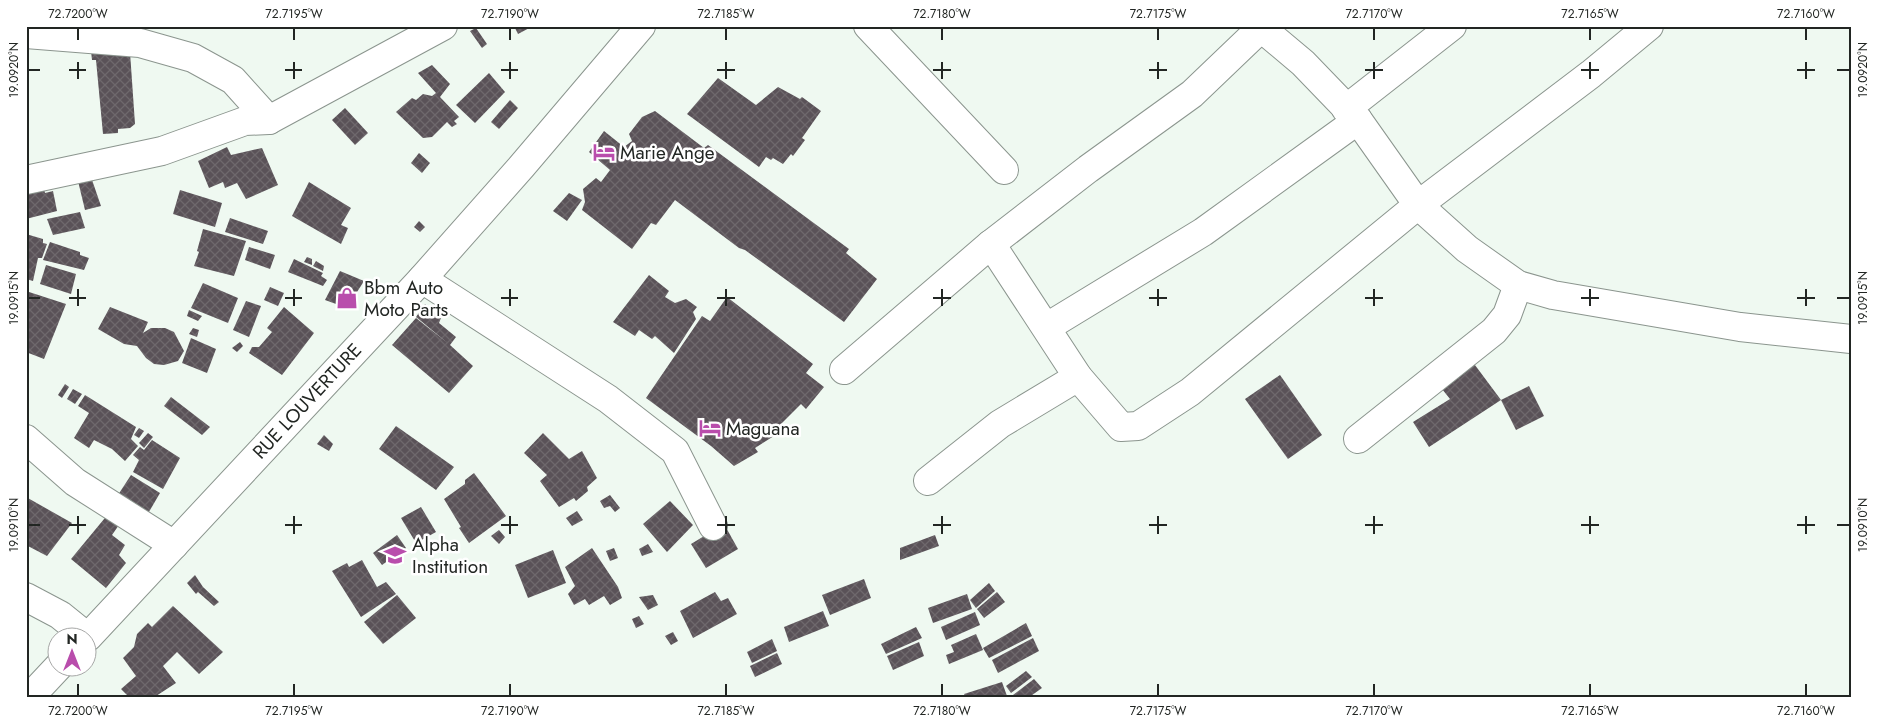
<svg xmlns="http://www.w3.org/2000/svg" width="1877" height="724" viewBox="0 0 1877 724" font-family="Jost,sans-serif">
<defs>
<pattern id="building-cross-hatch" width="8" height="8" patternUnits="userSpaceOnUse" patternTransform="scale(1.25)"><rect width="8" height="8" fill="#5a5258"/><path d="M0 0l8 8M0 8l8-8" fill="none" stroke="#6e686c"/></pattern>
</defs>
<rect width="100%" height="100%" fill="#eff9f1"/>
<g fill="url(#building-cross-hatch)">
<path d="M514,26H533L518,34Z"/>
<path d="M476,28L487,44L482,48L470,31Z"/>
<path d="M91,51L130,52L135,124L130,128L118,129V133L103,134L96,60H92Z"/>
<path d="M432,65L450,84L440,97L459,117L454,121L457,124L452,127L447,122L432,137L423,138L396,112L412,98L416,100L423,94L432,96L436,93L418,73Z"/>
<path d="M489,73L505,92L475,123L456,105Z"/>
<path d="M718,78L756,105L778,87L800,99L802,97L821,111L802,138L805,140L793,156L791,154L783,164L773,158L771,160L766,157L759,167L687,114Z"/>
<path d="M510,100L518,108L499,129L491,122Z"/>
<path d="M345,108L368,133L355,145L332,120Z"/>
<path d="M655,111L704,148L708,145L849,249L846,253L877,279L844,322L745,250L739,248L675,200L656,225L651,223L632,249L582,210L585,202L583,189L596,178L601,182L610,170L589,152L604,131L624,147L632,141L629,134L642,117Z"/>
<path d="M227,147L231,155L262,148L278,185L246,199L237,183L225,188L223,182L209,188L198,161Z"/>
<path d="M419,153L430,163L422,173L411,163Z"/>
<path d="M91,177L101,206L85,210L78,181Z"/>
<path d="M42,181L45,193L53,191L57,211L26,219V185Z"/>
<path d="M309,182L351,208L341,225L348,228L341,244L292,216Z"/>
<path d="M180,190L222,203L215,227L173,214Z"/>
<path d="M569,193L582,200L567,221L553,211Z"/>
<path d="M80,212L85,228L53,235L47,219Z"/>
<path d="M230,218L268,231L263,244L225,232Z"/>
<path d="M419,221L425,227L420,232L414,227Z"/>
<path d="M203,229L246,241L234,276L194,266L199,252L197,251Z"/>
<path d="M26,234L43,239V243L47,244L42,258H38L33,281L26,279Z"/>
<path d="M50,242L80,252V255L89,258L84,270L43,260Z"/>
<path d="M249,247L275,255L270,269L245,260Z"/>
<path d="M307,257L312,259V265L304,262Z"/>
<path d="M294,259L323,273L321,276L327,280L323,286L288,272Z"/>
<path d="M316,261L324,266L323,271L313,266Z"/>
<path d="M46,265L76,274L71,294L40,284Z"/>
<path d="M340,271L364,281L347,308L325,300Z"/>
<path d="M649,275L669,291L665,297L675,303L686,299L697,307L693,312L696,319L674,353L655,336L652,339L639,330L635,336L613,322Z"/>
<path d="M203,283L238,298L228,323L191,308Z"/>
<path d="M270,287L284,293L278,306L264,300Z"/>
<path d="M26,291L66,304L44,359L26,352Z"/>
<path d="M727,297L813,364L806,373L824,387L806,409L801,404L781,424L785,429L755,448L758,452L734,466L711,446L646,398L702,316L710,321Z"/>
<path d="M246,301L261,306L249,337L233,330Z"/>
<path d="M425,304L441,318L439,323L456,337L450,345L473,366L449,393L392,345L416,318L449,344L416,317Z"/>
<path d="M110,307L148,322L143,333L151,328H165L174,332L184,351L178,361L164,365L154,364L146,358L137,346L124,344L98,329Z"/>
<path d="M284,307L314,333L282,375L249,353L252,347H259L272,332L267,328Z"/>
<path d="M189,310L202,316L198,321L187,316Z"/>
<path d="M193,328L199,330L197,337L189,334Z"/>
<path d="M191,338L216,349L207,373L182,363Z"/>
<path d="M240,342L243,346L237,352L232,348Z"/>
<path d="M1472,361L1501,400L1429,447L1413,422L1450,399L1438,384Z"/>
<path d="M1280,375L1322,435L1288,459L1245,399Z"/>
<path d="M65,384L69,387L62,398L58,395Z"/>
<path d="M1529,386L1544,416L1516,430L1501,400Z"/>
<path d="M73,389L82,394L75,404L67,399Z"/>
<path d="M85,395L136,427L131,439L138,446L125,461L112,449L94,440L89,448L74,438L89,413L78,406Z"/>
<path d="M171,397L210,427L202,435L164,406Z"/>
<path d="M396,426L454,467L436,490L379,449Z"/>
<path d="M139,428L144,431L139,438L134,435Z"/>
<path d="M148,433L153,437L144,448L139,443Z"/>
<path d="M543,433L569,459L582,451L597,478L587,487L588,491L576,501L574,498L559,507L540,481L547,475L524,453Z"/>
<path d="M324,435L333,444L329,451L317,444Z"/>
<path d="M152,440L180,458L163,489L133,472L139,460L133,455L140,447L144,450Z"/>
<path d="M474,473L506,516L469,543L459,528L461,527L444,499L465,484V480Z"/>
<path d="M131,475L160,493L146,517L116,498Z"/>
<path d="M610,495L620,508L615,512L610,506L604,508L600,501Z"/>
<path d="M26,497L72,523L47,556L26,545Z"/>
<path d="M670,501L693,525L667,552L643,524Z"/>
<path d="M421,507L436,532L416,543L401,518Z"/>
<path d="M577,511L583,520L572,526L566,518Z"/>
<path d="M109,513L121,522L112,535L125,545L119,555L126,563L106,588L71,559Z"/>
<path d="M724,524L738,549L706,568L691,544Z"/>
<path d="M499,530L505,537L499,544L491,536Z"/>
<path d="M397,535L406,548L382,565L373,553Z"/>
<path d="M935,535L939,546L900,560V548Z"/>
<path d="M648,544L653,552L642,556L639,549Z"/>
<path d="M592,548L618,587L622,598L610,605L604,596L589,605L585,599L574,605L568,594L575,586L565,567Z"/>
<path d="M614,548L618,558L610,561L606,551Z"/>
<path d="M553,550L566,583L528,598L515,565Z"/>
<path d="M362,560L377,587L386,582L396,594L361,617L332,571L347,563L349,567Z"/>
<path d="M195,575L203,587L219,602L214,606L198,592L196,594L187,583Z"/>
<path d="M864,579L871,598L830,615L822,595Z"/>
<path d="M989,583L995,591L976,608L970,600Z"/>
<path d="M715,592L721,601L728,598L737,614L693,638L680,611Z"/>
<path d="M997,592L1005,602L984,618L977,609Z"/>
<path d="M967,594L972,609L933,623L928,608Z"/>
<path d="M397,595L416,618L383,644L364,622Z"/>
<path d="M653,595L658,605L648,610L639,597Z"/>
<path d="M173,606L223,652L199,674L177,652L163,666L176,683L153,698H130L121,689L136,676L123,658L134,647L137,634L148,623L158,633L152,627Z"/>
<path d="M823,611L829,626L789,642L784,627Z"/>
<path d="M975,612L980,625L946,640L941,627Z"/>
<path d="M639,616L644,624L636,628L632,619Z"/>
<path d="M1026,623L1032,636L989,658L983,648Z"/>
<path d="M916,627L922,638L886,654L881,644Z"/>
<path d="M673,632L678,641L671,645L665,636Z"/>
<path d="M976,634L983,650L949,664L946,655L954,652L951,645Z"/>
<path d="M1033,638L1039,651L998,673L992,660Z"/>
<path d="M772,639L777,651L752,663L747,652Z"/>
<path d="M919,642L924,656L893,670L887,656Z"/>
<path d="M777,653L782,664L755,677L750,666Z"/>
<path d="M1026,671L1032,677L1011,693L1006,686Z"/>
<path d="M1034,679L1042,688L1028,698H1015L1013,695Z"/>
<path d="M1002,682L1007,696L966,698L964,694Z"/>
</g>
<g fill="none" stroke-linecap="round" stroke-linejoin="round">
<g stroke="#8b958e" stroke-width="30">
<g id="minor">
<path d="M868,26L1004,170"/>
<path d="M1259,26L1303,63L1358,120L1418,205L1467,249L1518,285L1553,295L1740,327L1851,339"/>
<path d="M26,34L140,43L193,58L233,80L269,120"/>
<path d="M1346,109L1452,26"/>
<path d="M26,180L162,151L245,121L269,120L443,26"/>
<path d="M991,244L1078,377L1121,427L1138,426L1190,392L1418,205L1591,74L1649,26"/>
<path d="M422,279L608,399L675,451L713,526"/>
<path d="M1047,327L1203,232L1358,120"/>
<path d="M844,370L991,244L1088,169L1192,94L1261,28"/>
<path d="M26,439L75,482L174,545"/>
<path d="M1358,439L1494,331L1507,315L1518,285"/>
<path d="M928,481L1000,424L1078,377"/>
<path d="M26,597L60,615L86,636"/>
</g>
</g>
<g stroke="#8b958e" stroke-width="30">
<g id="major">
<path d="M88,637L422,279L522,166L641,26"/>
<path d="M29,698L59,666"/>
</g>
</g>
<use href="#minor" stroke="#fff" stroke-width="28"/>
<use href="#major" stroke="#fff" stroke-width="28"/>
</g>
<path fill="none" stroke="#222623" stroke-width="2" d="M78,28V40M294,28V40M510,28V40M726,28V40M942,28V40M1158,28V40M1374,28V40M1590,28V40M1806,28V40M78,62V79M294,62V79M510,62V79M726,62V79M942,62V79M1158,62V79M1374,62V79M1590,62V79M1806,62V79M28,70H40M69,70H86M285,70H302M501,70H518M717,70H735M933,70H951M1149,70H1167M1365,70H1383M1581,70H1599M1797,70H1815M1837,70H1850M78,289V306M294,289V306M510,289V306M726,289V306M942,289V306M1158,289V306M1374,289V306M1590,289V306M1806,289V306M28,298H40M69,298H86M285,298H302M501,298H518M717,298H735M933,298H951M1149,298H1167M1365,298H1383M1581,298H1599M1797,298H1815M1837,298H1850M78,516V534M294,516V534M510,516V534M726,516V534M942,516V534M1158,516V534M1374,516V534M1590,516V534M1806,516V534M28,525H40M69,525H86M285,525H302M501,525H518M717,525H735M933,525H951M1149,525H1167M1365,525H1383M1581,525H1599M1797,525H1815M1837,525H1850M78,684V696M294,684V696M510,684V696M726,684V696M942,684V696M1158,684V696M1374,684V696M1590,684V696M1806,684V696"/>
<defs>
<g id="hotel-bare" transform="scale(1.725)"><path d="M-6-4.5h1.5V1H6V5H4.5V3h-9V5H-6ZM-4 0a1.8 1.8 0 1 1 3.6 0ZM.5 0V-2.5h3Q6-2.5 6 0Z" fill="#b94dac" stroke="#fff" stroke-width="2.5" paint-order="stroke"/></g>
<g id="shop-bare" transform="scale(1.725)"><path d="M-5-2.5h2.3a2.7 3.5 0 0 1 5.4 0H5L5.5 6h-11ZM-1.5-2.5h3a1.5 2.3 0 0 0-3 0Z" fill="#b94dac" stroke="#fff" stroke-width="2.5" paint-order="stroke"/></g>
<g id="school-bare" transform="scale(1.725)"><path d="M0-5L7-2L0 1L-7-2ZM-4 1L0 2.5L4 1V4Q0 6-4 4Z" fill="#b94dac" stroke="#fff" stroke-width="2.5" paint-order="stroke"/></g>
</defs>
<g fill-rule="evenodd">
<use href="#hotel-bare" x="604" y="152"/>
<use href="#shop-bare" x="347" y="298"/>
<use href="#hotel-bare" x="710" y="428"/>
<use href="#school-bare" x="395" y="555"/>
</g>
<g text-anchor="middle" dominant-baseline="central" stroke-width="5" stroke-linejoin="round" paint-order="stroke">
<g font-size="19" fill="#222623" stroke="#fff" text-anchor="start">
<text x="620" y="152">Marie Ange</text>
<text x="364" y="287">Bbm Auto<tspan x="364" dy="22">Moto Parts</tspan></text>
<text x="726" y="428">Maguana</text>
<text x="412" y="544">Alpha<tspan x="412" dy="22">Institution</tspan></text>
</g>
<g font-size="19" fill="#222623" stroke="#fff">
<text transform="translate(307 401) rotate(-47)">RUE LOUVERTURE</text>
</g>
</g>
<rect width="1877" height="724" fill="none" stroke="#ffffff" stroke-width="55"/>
<g transform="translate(72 652)"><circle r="24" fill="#ffffff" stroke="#a7a8a7"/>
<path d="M0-4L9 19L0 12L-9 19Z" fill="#b94dac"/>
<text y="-8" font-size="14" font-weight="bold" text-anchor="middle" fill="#222623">N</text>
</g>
<rect x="28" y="28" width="1822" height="668" fill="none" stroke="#222623" stroke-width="2"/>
<g font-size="12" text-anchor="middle" fill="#222623">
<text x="78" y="18">72.7200°W</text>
<text x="294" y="18">72.7195°W</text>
<text x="510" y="18">72.7190°W</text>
<text x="726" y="18">72.7185°W</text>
<text x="942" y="18">72.7180°W</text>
<text x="1158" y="18">72.7175°W</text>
<text x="1374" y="18">72.7170°W</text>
<text x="1590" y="18">72.7165°W</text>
<text x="1806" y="18">72.7160°W</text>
<text transform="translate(14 70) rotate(-90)" y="4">19.0920°N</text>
<text transform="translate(1863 70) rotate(-90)" y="4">19.0920°N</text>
<text transform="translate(14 298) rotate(-90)" y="4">19.0915°N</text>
<text transform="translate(1863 298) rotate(-90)" y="4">19.0915°N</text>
<text transform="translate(14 525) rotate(-90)" y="4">19.0910°N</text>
<text transform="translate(1863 525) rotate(-90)" y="4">19.0910°N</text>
<text x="78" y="715">72.7200°W</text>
<text x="294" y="715">72.7195°W</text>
<text x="510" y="715">72.7190°W</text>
<text x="726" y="715">72.7185°W</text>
<text x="942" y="715">72.7180°W</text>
<text x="1158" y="715">72.7175°W</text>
<text x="1374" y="715">72.7170°W</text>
<text x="1590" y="715">72.7165°W</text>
<text x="1806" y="715">72.7160°W</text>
</g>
</svg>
